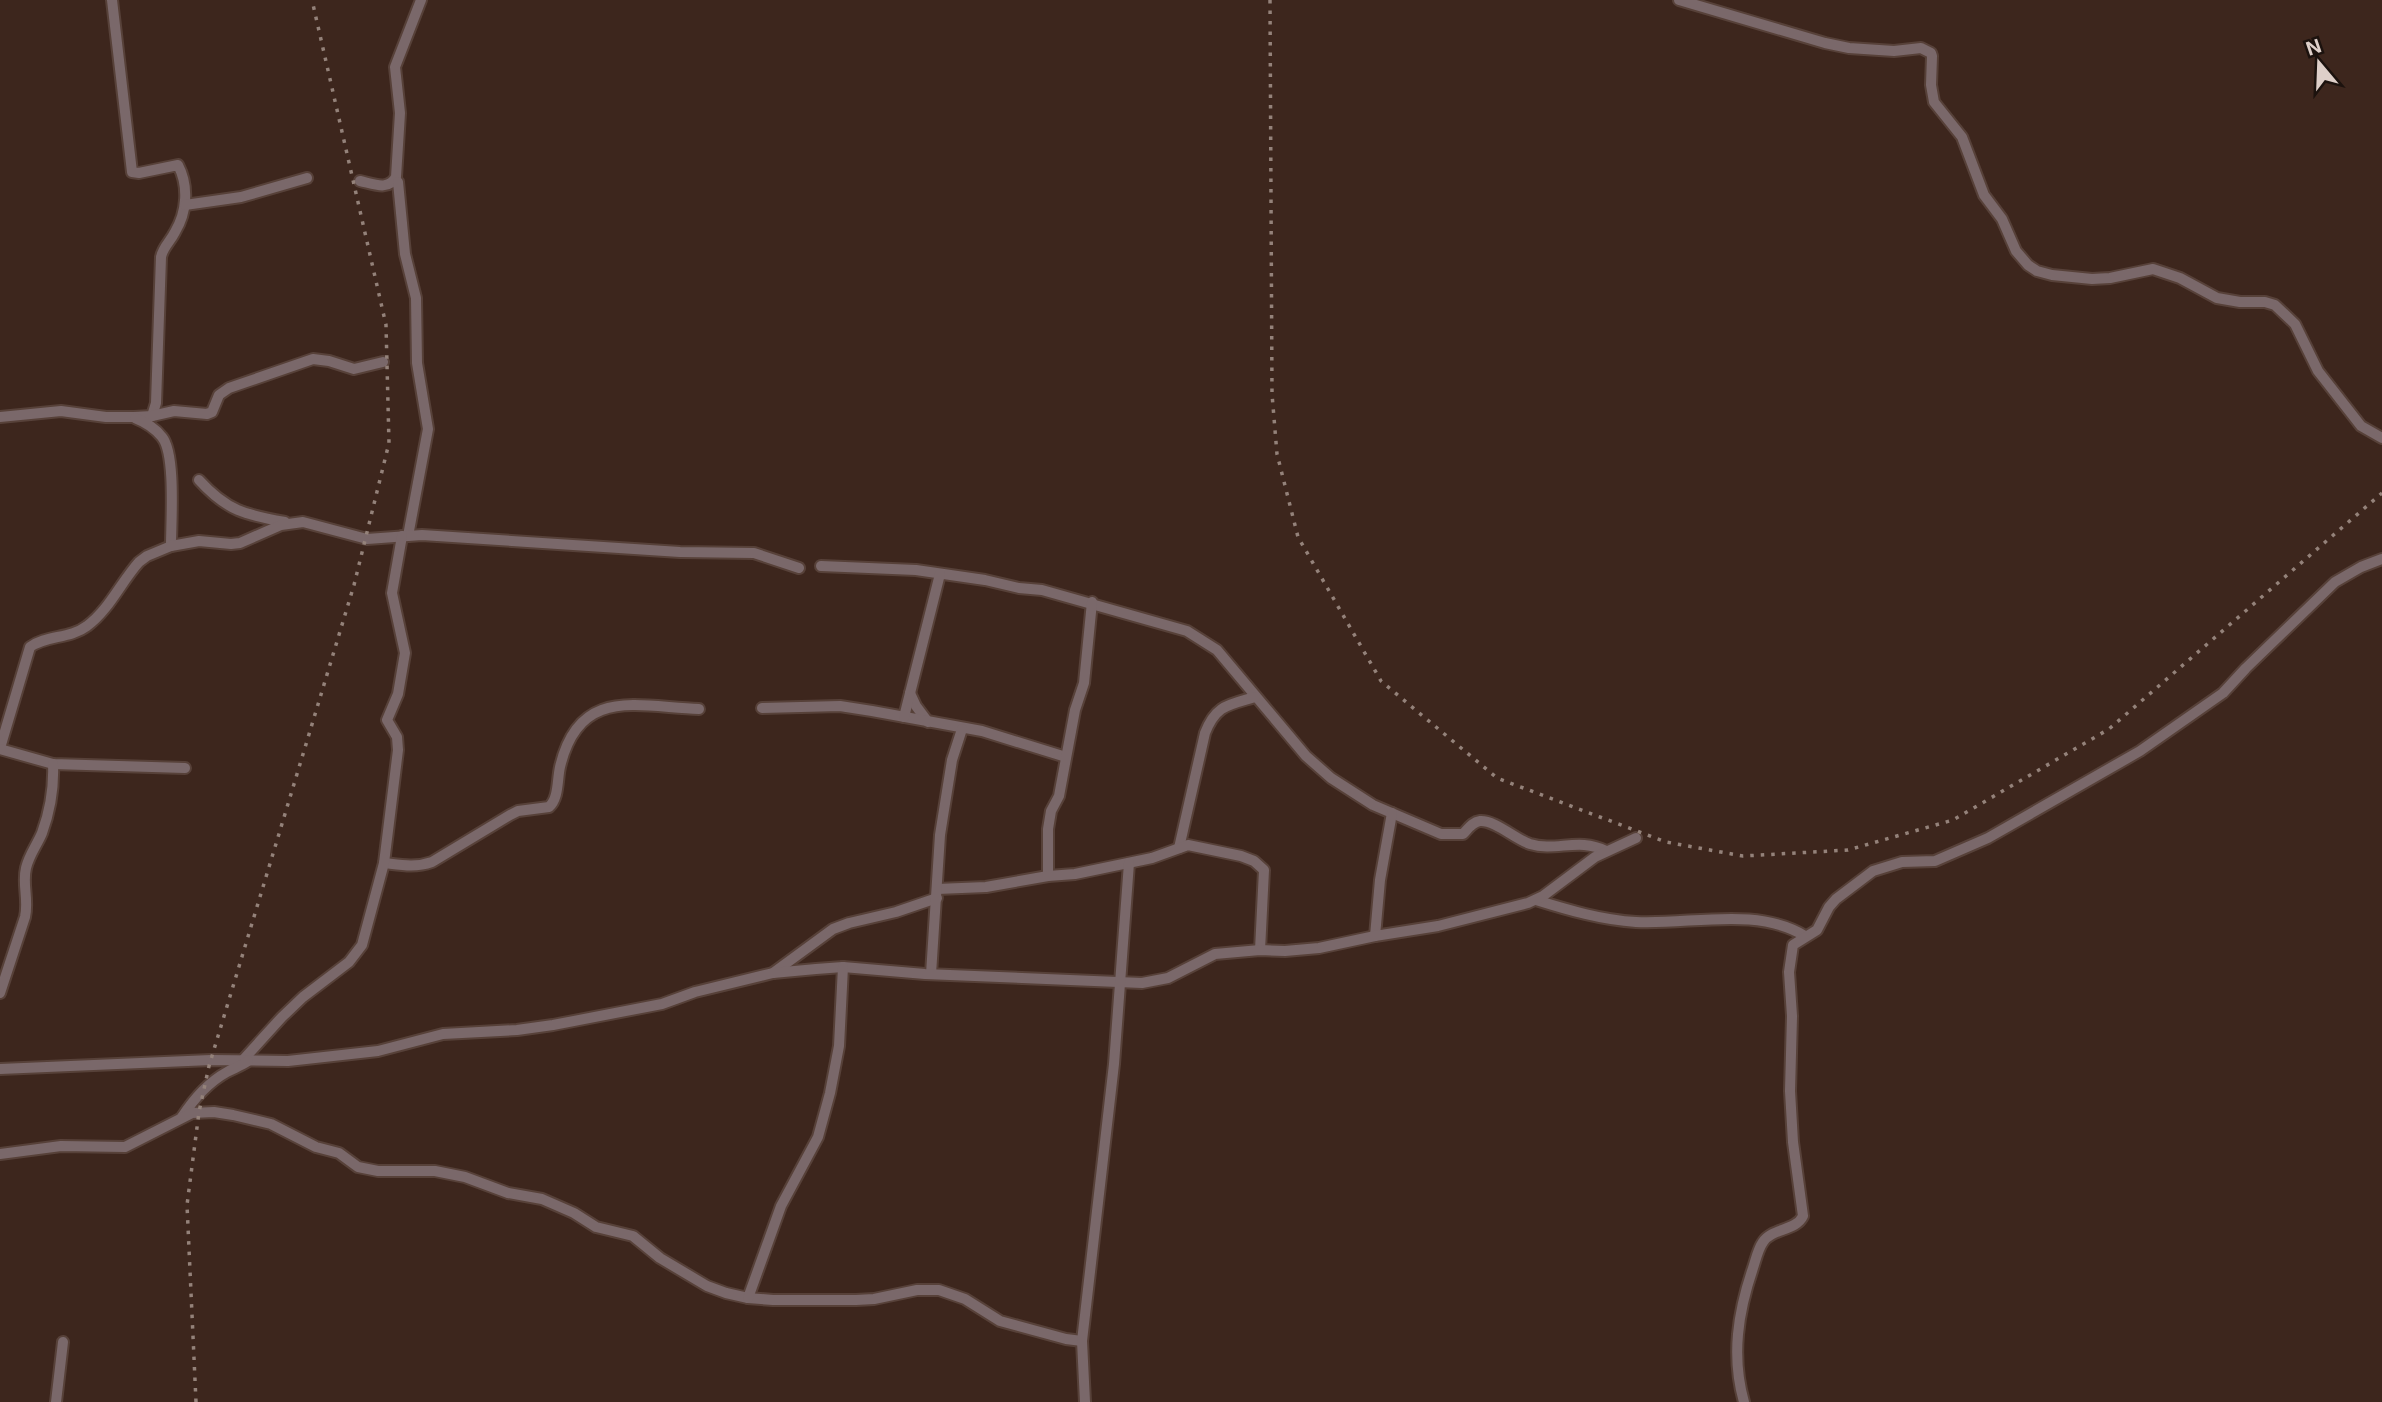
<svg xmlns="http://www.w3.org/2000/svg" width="2382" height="1402" viewBox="0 0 2382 1402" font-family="Inter,sans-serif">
<rect width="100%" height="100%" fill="#3d261d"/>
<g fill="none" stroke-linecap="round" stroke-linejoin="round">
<g stroke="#574139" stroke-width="14">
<g id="minor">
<path d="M112,0L132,172L139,173L178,165C189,186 187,212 175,232C170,242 163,247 161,257L156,403L152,416"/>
<path d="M1679,0L1825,43L1849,48L1894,51L1921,48L1931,53L1932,56L1931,85L1934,102L1962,137L1984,195L2002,219L2016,251L2028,265L2037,271L2052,275L2092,279L2110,278L2153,269L2180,278L2217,298L2240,302H2265L2275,305L2295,324L2318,371L2361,426L2382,438"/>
<path d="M360,181C374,184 388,191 396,177L400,113L395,67L421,0"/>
<path d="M398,182L405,254L416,298L417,363L428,429L408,536"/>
<path d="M185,205L241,197L307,178"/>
<path d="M0,417L61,411L106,417H134L152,416L174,411L207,414L212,412L219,395L229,388L313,359L329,361L354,369L383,362"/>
<path d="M135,418C145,422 155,428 162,437C176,454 171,522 171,546"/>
<path d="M199,480C227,511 246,515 285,522"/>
<path d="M821,566L916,570L985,580L1019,588L1042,590L1187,631L1217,650L1306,756L1331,778L1373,805L1441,834H1463C1468,829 1472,822 1480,821C1495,820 1515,839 1530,844C1556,852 1579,837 1606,851"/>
<path d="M910,693L916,706L928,722"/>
<path d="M762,708L840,706L872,711L982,731L1066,757"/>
<path d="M904,717L940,574"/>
<path d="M0,748L30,647C46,635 70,639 87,626C109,610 121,582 139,562L147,556L171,546L199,541L231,544L240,543L281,525L303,522L367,539L422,535L680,552L754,553L799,568"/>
<path d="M0,749L53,764L185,768"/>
<path d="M1179,848L1205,733C1216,705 1228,705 1255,697"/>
<path d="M384,863C401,865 415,868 432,862L510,815L518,811L549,807C559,798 557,780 560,767C579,686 637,707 699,709"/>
<path d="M1048,876V829L1051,811L1059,796L1075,710L1084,683L1092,602"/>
<path d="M937,889L986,887L1048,876L1075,874L1152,858L1188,845L1241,856L1254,861L1264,870L1260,950"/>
<path d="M1536,900C1568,910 1602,920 1636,922C1690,925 1756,906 1805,936"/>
<path d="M1375,936L1380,880L1392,813"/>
<path d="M773,973L833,929L849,923L896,912L937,898"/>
<path d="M931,974L940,835L952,760L962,729"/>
<path d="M0,993L25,917C29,900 22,884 26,868C29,855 37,845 42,833C50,811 54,787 53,764"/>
<path d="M242,1061L282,1017L303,997L349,962L362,945L384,863L398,750L397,737L387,720L398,694L405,653L392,593L402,536"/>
<path d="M0,1069L211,1060L288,1061L378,1051L443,1034L517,1030L553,1025L662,1004L695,992L773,973L816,969L843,967L925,974L1142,983L1168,978L1215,954L1260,950L1285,951L1319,948L1375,936L1438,926L1528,903L1543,896L1595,857L1636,838"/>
<path d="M182,1117C193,1100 209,1082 227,1072C234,1068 241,1066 248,1061"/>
<path d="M0,1154L61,1146L125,1147L192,1113L214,1112L233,1115L271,1124L316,1147L339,1153L358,1167L378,1171H435L465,1177L508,1193L542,1199L574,1213L596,1227L633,1236L660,1258L707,1286L726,1293L748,1298L773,1300H856L874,1299L917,1290H939L965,1299L1000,1321L1066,1339L1082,1341"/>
<path d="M748,1298L781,1206L818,1137L830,1093L839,1046L843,967"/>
<path d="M56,1402L63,1342"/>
<path d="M1085,1402L1082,1341L1114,1064L1129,863"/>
<path d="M1744,1402C1731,1356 1738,1312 1753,1268C1756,1259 1758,1249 1763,1242C1772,1228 1796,1231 1803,1216L1793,1142L1790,1091L1792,1016L1789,972L1793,945L1817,930L1829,907L1836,899L1873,871L1902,862L1935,861L1988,838L2140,751L2223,693L2246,668L2335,582L2361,567L2382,559"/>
</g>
</g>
<use href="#minor" stroke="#7a686a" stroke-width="10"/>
<g stroke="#94827a" stroke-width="3.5" stroke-dasharray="3.5 7" stroke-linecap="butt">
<path d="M1270,0L1272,394L1277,454L1298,537L1381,681L1497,778L1666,842L1743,856L1848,850L1953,820L2109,729L2382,493"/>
<path d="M196,1402L187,1205L199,1112L209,1066L354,585L389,443L386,325L312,0"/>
</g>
</g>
<g transform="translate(2319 63) rotate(341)" stroke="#1c120e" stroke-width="5" paint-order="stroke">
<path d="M0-5L12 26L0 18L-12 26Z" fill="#decfc9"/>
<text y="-10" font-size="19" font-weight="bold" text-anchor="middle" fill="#decfc9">N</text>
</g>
</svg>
